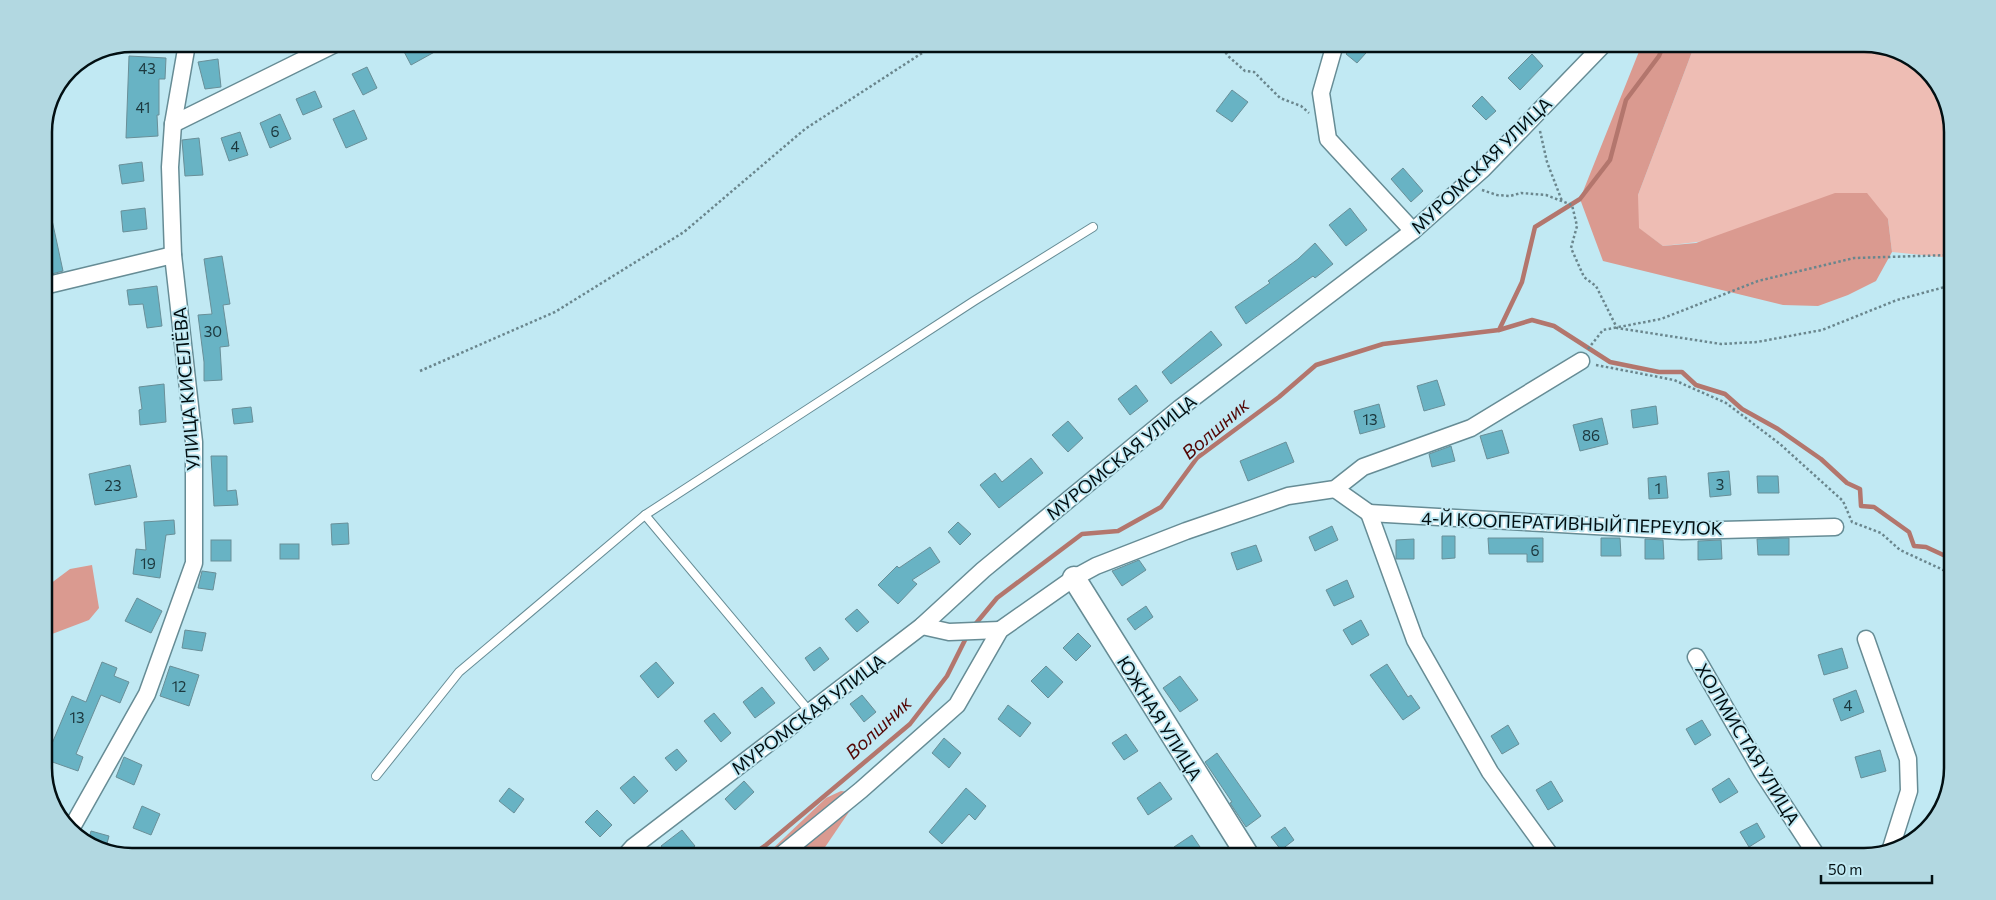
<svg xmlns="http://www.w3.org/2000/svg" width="1996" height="900" viewBox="0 0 1996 900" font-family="Commissioner,sans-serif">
<rect width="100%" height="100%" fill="#c1e9f3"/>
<path fill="#eebdb4" d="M1695,44H1864L1898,51L1937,83L1952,127V258L1892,252L1888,219L1663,246L1638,228V195Z"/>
<g fill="#da9a90">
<path d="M1642,44H1695L1638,195L1639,228L1663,246L1696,243L1835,193H1867L1888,219L1892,252L1876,281L1848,295L1818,306L1783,305L1603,261L1580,199Z"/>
<path d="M92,565L99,608L89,620L52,634L44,649V585L50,584L70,569Z"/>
<path d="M841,791L849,792L851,809L819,856H765L826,798Z"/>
</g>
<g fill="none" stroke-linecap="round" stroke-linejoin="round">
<g stroke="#b3766d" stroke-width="4.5">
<path d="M1499,330L1532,320L1554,326L1610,362L1659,372H1682L1696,385L1725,394L1742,409L1778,429L1821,459L1847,483L1860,489L1861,506L1874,507L1909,532L1914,546L1926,547L1952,559"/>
<path d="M973,627L997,598L1082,534L1118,531L1161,507L1197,458L1279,397L1316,365L1383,344L1499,330L1522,282L1535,227L1580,199L1610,160L1626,100L1659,56L1664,44"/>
<path d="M750,856L766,845L910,724L947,676L967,636"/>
</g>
</g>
<g fill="#68b3c4" stroke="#698f98">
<path d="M400,44H449L411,65Z"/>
<path d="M1354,44H1374L1357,63L1346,54Z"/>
<path d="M1532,54L1543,66L1520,90L1508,78Z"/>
<path d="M129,56L166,58L165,79H159V115H157L158,136L126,138Z"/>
<path d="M218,59L221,87L205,89L198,62Z"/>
<path d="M367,67L377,88L363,95L352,74Z"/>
<path d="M1232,90L1248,102L1232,122L1216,111Z"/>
<path d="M315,91L322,107L303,115L296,99Z"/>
<path d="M1482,96L1496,111L1486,120L1472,106Z"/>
<path d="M354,110L367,139L346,148L333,119Z"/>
<path d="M280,114L291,139L270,148L260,123Z"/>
<path d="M240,132L248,155L229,161L221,138Z"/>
<path d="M199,138L203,175L185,176L182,140Z"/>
<path d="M142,162L144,181L122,184L119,165Z"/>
<path d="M1403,168L1423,191L1411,202L1391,179Z"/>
<path d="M49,206L63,271L44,276V207Z"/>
<path d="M145,208L147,229L123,232L121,211Z"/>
<path d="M1350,208L1367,230L1346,246L1329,225Z"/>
<path d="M1315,243L1333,264L1315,278L1313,276L1246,324L1235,307L1270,283L1268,281L1298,259Z"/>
<path d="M222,256L230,304L223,305L229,346L220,347L222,380L204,381V362L198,315L212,314L204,259Z"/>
<path d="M157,286L162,326L147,328L143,304L129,305L127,290Z"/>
<path d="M1211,331L1222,345L1171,384L1162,372Z"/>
<path d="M1437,380L1445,405L1424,411L1417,386Z"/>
<path d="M164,384L166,422L140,425L139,410L142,409L139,387Z"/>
<path d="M1136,385L1148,401L1130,415L1118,399Z"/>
<path d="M1379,404L1385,427L1360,434L1354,411Z"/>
<path d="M1656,406L1658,424L1633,428L1631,410Z"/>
<path d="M251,407L253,422L234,424L232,409Z"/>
<path d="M1602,418L1608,444L1580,451L1573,425Z"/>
<path d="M1068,421L1083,438L1068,452L1052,435Z"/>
<path d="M1502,430L1509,453L1487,459L1480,436Z"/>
<path d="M1286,442L1294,462L1248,481L1240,461Z"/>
<path d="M1451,446L1455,461L1432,467L1429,454Z"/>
<path d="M211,456H227V491L236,490L238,505L214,506Z"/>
<path d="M1031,458L1043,473L999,508L980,485L995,473L1002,482Z"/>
<path d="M130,465L137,497L95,505L89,474Z"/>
<path d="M1729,471L1731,495L1710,497L1708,473Z"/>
<path d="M1666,476L1668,498L1649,499L1648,478Z"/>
<path d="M1757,476H1778L1779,493H1758Z"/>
<path d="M174,520L175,534L166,535L160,578L133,574L136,549L146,550L144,522Z"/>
<path d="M958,522L971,534L960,545L948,532Z"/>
<path d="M348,523L349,544L332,545L331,524Z"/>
<path d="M1332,526L1338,540L1315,551L1309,537Z"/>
<path d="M1442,536H1455V558L1442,559Z"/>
<path d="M1488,538H1543V562H1527V554H1489Z"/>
<path d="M1601,538H1620L1621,556H1601Z"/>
<path d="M1789,538V555H1758L1757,539Z"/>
<path d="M1414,539V559H1396V540Z"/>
<path d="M1645,539L1663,540L1664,559H1645Z"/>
<rect x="211" y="540" width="20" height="21"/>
<path d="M1721,540L1722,559L1698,560V541Z"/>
<rect x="280" y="544" width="19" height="15"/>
<path d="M1256,545L1262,561L1237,570L1231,553Z"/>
<path d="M930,547L940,562L912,580L917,584L898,604L878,585L897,566L899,568Z"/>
<path d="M1139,560L1146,570L1122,586L1112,571Z"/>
<path d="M202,571L216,573L213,590L198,588Z"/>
<path d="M1347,580L1354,597L1334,606L1326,590Z"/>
<path d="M137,598L162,611L151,633L125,621Z"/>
<path d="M1146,606L1153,617L1135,630L1127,619Z"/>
<path d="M857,609L869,622L857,632L845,619Z"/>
<path d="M1361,620L1369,635L1352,645L1343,630Z"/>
<path d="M185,630L206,633L202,651L182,648Z"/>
<path d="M1078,633L1091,646L1076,661L1063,648Z"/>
<path d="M820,647L829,659L814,671L805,658Z"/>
<path d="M1842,648L1848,668L1824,675L1818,655Z"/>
<path d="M102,662L117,668L114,676L129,682L120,703L101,695L76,754L83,757L78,771L44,759L48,745L51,746L72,696L86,702Z"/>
<path d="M656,662L674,683L658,698L640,676Z"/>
<path d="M1387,664L1408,697L1411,695L1420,708L1403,720L1370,675Z"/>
<path d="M170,666L199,675L189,706L160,696Z"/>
<path d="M1046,666L1063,682L1048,698L1031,681Z"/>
<path d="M1180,676L1198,700L1180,712L1163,688Z"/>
<path d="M762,687L775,703L755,718L743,702Z"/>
<path d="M1856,690L1864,712L1841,721L1833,699Z"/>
<path d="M862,695L876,712L864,722L850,704Z"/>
<path d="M1008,705L1031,723L1020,737L998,719Z"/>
<path d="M714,713L731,733L721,742L704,721Z"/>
<path d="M1702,720L1711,735L1695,745L1686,729Z"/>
<path d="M1508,725L1519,744L1502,754L1491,736Z"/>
<path d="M1126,734L1138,751L1124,760L1112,743Z"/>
<path d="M944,738L961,753L949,768L932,753Z"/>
<path d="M677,749L687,761L676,771L665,758Z"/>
<path d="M1880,750L1886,771L1861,778L1855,757Z"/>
<path d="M1217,753L1261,816L1246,827L1230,803L1232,802L1205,762Z"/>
<path d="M124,757L142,765L134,785L116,777Z"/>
<path d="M634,776L648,791L634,804L620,788Z"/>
<path d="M1729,778L1738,792L1720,803L1712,789Z"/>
<path d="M744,781L754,792L735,810L725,799Z"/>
<path d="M1551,781L1563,801L1548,810L1536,790Z"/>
<path d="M1160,782L1172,799L1148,815L1137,798Z"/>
<path d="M509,788L524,799L514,813L499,801Z"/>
<path d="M966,788L986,806L975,820L969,814L942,844L929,832Z"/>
<path d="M142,806L160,814L151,835L133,828Z"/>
<path d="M597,810L612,825L600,837L585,822Z"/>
<path d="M1757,823L1765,837L1749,847L1740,832Z"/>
<path d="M1285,827L1294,840L1281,850L1271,837Z"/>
<path d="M682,830L695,846L682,856H669L661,846Z"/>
<path d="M91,831L109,836L105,851L98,849L88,842Z"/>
<path d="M1192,835L1206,856H1181L1174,847Z"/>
</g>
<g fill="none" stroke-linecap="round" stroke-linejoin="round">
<g stroke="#668c95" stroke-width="10">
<g id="lane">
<path d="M645,515L974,301L1093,227"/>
<path d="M376,776L459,672L645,515L810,712"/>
</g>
</g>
<g stroke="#668c95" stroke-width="19">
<g id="street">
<path d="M1335,44L1321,93L1328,139L1413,231"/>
<path d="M173,124L335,44"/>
<path d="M44,286L173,255"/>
<path d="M1335,489L1369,513"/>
<path d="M1369,513L1682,531L1835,527"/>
<path d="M1369,513L1415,640L1490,772L1551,856"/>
<path d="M922,626L949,632L1000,630"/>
<path d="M1866,639L1908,759L1909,791L1891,848"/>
<path d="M1696,657L1762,772L1817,856"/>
<path d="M71,829L147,694L194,563V442L173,255L170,167L173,124L187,44"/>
<path d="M625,856L633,847L922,626L983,570L1180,408L1413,231L1483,169L1604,44"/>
<path d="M780,856L861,790L957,705L1000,630L1074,578L1096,566L1186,531L1288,496L1335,489L1363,467L1471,428L1581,361"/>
</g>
</g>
<g stroke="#668c95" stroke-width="25">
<path id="secondary" d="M1074,578L1248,856"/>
</g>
<g stroke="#6a868d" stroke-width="2.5" stroke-dasharray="2.5 2.5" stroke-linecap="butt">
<path d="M1220,44L1228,56L1245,71L1254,72L1280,98L1301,106L1309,113"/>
<path d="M1540,131L1547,162L1562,201"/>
<path d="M1482,190L1497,195L1510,196L1521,193L1546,195L1572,205L1577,226L1571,248L1584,277L1596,286L1617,328L1721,344L1757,342L1822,330L1897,300L1952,285"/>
<path d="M1588,349L1603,330L1661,319L1758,281L1854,258L1952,255"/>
<path d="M1596,365L1674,380L1726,403L1780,444L1843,501L1852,522L1881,533L1900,550L1952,574"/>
<path d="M420,371L555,312L684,232L805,129L936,44"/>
</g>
<use href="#lane" stroke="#fff" stroke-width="8"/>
<use href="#street" stroke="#fff" stroke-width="16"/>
<use href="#secondary" stroke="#fff" stroke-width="22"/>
</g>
<g text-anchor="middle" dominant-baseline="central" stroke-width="4" stroke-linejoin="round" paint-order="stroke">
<g font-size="15" fill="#1c383e">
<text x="147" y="68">43</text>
<text x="143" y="107">41</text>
<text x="275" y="131">6</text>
<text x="235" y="146">4</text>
<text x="213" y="331">30</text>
<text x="1370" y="419">13</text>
<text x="1591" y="435">86</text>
<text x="1720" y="484">3</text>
<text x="113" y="485">23</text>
<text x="1658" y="488">1</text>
<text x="1535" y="550">6</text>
<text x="148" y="563">19</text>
<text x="179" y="686">12</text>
<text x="1848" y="705">4</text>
<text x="77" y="717">13</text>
</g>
<g font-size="18" fill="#020f12" stroke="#c1e9f3">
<text transform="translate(1481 165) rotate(-44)">МУРОМСКАЯ УЛИЦА</text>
<text transform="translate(186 389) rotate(-95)">УЛИЦА КИСЕЛЁВА</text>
<text transform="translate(1121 457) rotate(-39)">МУРОМСКАЯ УЛИЦА</text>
<text transform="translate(1572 523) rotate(2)">4-Й КООПЕРАТИВНЫЙ ПЕРЕУЛОК</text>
<text transform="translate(808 714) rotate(-37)">МУРОМСКАЯ УЛИЦА</text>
<text transform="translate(1160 718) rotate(58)">ЮЖНАЯ УЛИЦА</text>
<text transform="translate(1748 744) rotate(59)">ХОЛМИСТАЯ УЛИЦА</text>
</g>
<g font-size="19" font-style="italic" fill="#530604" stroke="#c1e9f3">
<text transform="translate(1215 428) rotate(-41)">Волшник</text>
<text transform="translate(878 727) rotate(-43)">Волшник</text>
</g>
</g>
<path d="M0 0H1996V900H0ZM132 52H1864A80 80 0 0 1 1944 132V768A80 80 0 0 1 1864 848H132A80 80 0 0 1 52 768V132A80 80 0 0 1 132 52Z" fill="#b2d8e1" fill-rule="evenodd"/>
<path fill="none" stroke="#020f12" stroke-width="2.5" d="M132 52H1864A80 80 0 0 1 1944 132V768A80 80 0 0 1 1864 848H132A80 80 0 0 1 52 768V132A80 80 0 0 1 132 52Z"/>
<path d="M1821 875v8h111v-8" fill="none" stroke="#020f12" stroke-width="2.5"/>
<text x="1828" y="875" font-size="15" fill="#020f12" stroke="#c1e9f3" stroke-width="4" paint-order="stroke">50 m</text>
</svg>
